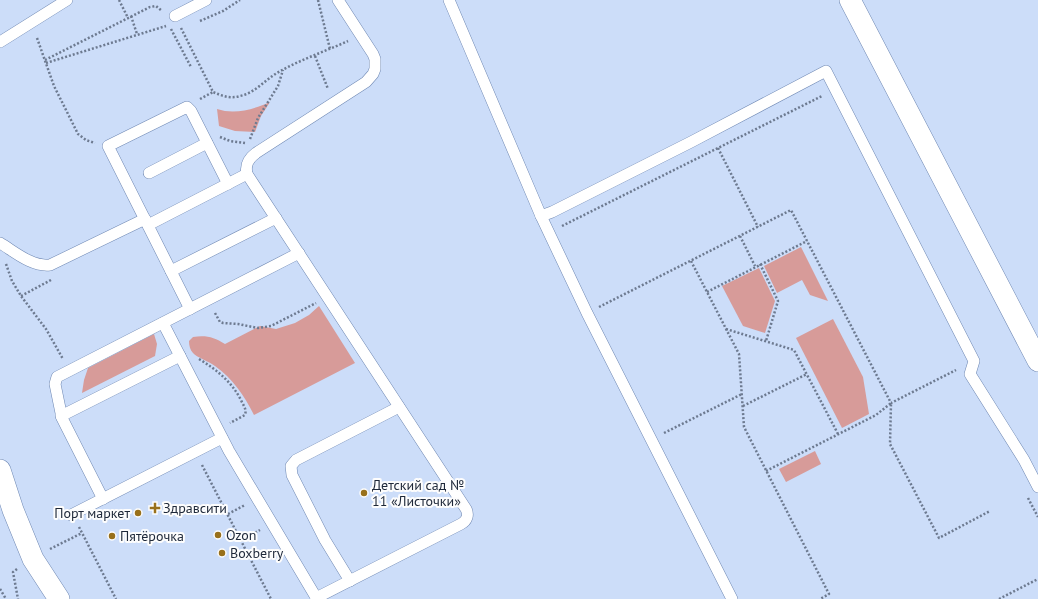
<svg xmlns="http://www.w3.org/2000/svg" width="1038" height="599" viewBox="0 0 1038 599" font-family="'PT Sans',sans-serif">
<rect width="100%" height="100%" fill="#ccddf9"/>
<g fill="#d79b99">
<path d="M270,102L261,116L255,132L235,131L219,126L217,109C235,115 254,109 270,102Z"/>
<path d="M801,247L828,301L810,295L802,280L777,293L764,266Z"/>
<path d="M759,268L775,301L765,333L743,326L722,286Z"/>
<path d="M319,306L355,363L254,415C244,395 233,379 215,366C210,362 196,357 193,353C190,350 189,345 189,341L193,337C206,335 214,337 225,344L260,326L276,329L295,323L309,315Z"/>
<path d="M833,319L863,377L869,414L842,428L796,338Z"/>
<path d="M154,334L157,344L155,356L82,393L84,380L88,368Z"/>
<path d="M815,451L821,464L786,482L779,469Z"/>
</g>
<g fill="none" stroke-linecap="round" stroke-linejoin="round">
<g stroke="#6f88b3" stroke-width="12">
<g id="lane">
<path d="M449,0L541,216L587,313L732,599"/>
<path d="M175,16L206,0"/>
<path d="M0,42L67,0"/>
<path d="M149,173L207,143"/>
<path d="M541,216L552,212L691,142L826,71L974,361L970,374L1024,460L1038,487"/>
<path d="M148,225L247,174"/>
<path d="M0,243C15,252 32,267 50,265L145,219"/>
<path d="M171,271L276,218"/>
<path d="M190,309L108,146L187,107L191,111L228,184"/>
<path d="M163,323L229,451L317,599"/>
<path d="M61,416L180,356"/>
<path d="M103,499L62,418L55,384L57,377L299,253"/>
<path d="M71,515L222,438"/>
<path d="M350,581L325,540L292,475L291,466L296,460L399,407"/>
<path d="M316,598L461,524C467,521 469,515 466,509L247,174C245,165 248,159 256,153L366,82L373,74L375,69V59L373,54L338,0"/>
</g>
</g>
<g stroke="#6f88b3" stroke-width="22">
<g id="street">
<path d="M850,0L1038,361"/>
<path d="M0,470L13,510L33,559L59,599"/>
</g>
</g>
<g stroke="#6d7a90" stroke-width="2.5" stroke-dasharray="2 2" stroke-linecap="butt">
<path d="M119,0L128,18"/>
<path d="M318,0L330,49"/>
<path d="M131,16L137,34"/>
<path d="M200,21L223,11L240,0"/>
<path d="M181,28L213,92C222,96 231,99 240,96C255,93 265,80 277,73C299,60 324,52 348,41"/>
<path d="M171,29L191,67"/>
<path d="M37,38L54,86L78,134L86,140L95,143"/>
<path d="M315,56L328,89"/>
<path d="M45,60L150,7L156,6L162,11"/>
<path d="M46,63L166,26"/>
<path d="M200,99L213,92"/>
<path d="M220,137L230,141L245,143"/>
<path d="M250,139L258,118L278,86L283,70"/>
<path d="M718,148L758,227"/>
<path d="M562,226L822,96"/>
<path d="M740,236L755,266"/>
<path d="M691,261L739,354L744,427L829,594L820,599"/>
<path d="M6,264L12,281L21,296L46,329L63,359"/>
<path d="M760,264L778,301L766,341"/>
<path d="M707,292L807,241"/>
<path d="M21,296L51,280"/>
<path d="M599,307L791,210L891,403L956,370"/>
<path d="M215,313L220,322L223,323L238,324L258,328L271,326L316,303"/>
<path d="M726,329L794,350L838,434"/>
<path d="M199,359C217,370 231,381 241,400C243,405 247,409 245,415L230,423"/>
<path d="M743,406L807,374"/>
<path d="M664,433L742,394"/>
<path d="M202,465L271,599"/>
<path d="M766,471L876,415L891,403L890,444L939,538L990,511"/>
<path d="M1028,498L1038,517"/>
<path d="M228,514L245,505"/>
<path d="M79,527L116,599"/>
<path d="M241,540L260,530"/>
<path d="M50,549L82,533"/>
<path d="M17,569L13,572L18,599"/>
<path d="M0,589L6,599"/>
<path d="M999,599L1038,579"/>
</g>
<use href="#lane" stroke="#fff" stroke-width="11"/>
<use href="#street" stroke="#fff" stroke-width="21"/>
</g>
<g fill="#98701b" stroke="#fdfdfd" stroke-width="1.5">
<circle cx="364" cy="493" r="4"/>
<path d="M153 502h4v4h4v4h-4v4h-4v-4h-4v-4h4z"/>
<circle cx="138" cy="513" r="4"/>
<circle cx="218" cy="535" r="4"/>
<circle cx="112" cy="536" r="4"/>
<circle cx="222" cy="553" r="4"/>
</g>
<g text-anchor="middle" dominant-baseline="central" stroke-width="4" stroke-linejoin="round" paint-order="stroke">
<g font-size="14" fill="#1e2839" stroke="#fdfdfd" text-anchor="start">
<text x="372" y="485">Детский сад №<tspan x="372" dy="16">11 «Листочки»</tspan></text>
<text x="163" y="508">Здравсити</text>
<text x="130" y="513" text-anchor="end">Порт маркет</text>
<text x="226" y="535">Ozon</text>
<text x="120" y="536">Пятёрочка</text>
<text x="230" y="553">Boxberry</text>
</g>
</g>
</svg>
